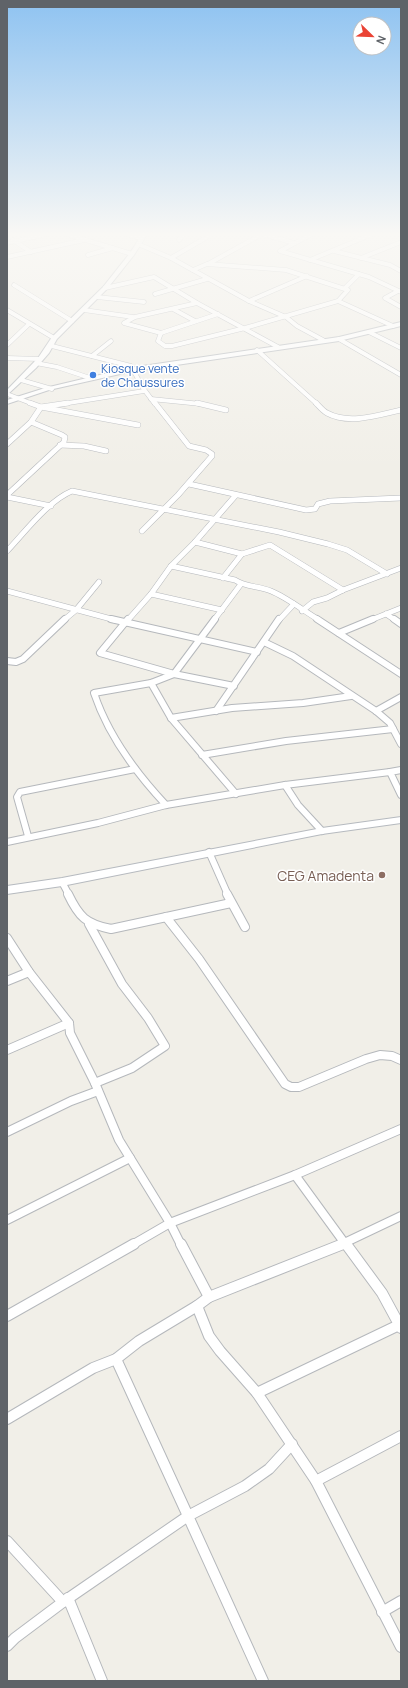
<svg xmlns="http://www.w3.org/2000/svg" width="408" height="1688" viewBox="0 0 408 1688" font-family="Manrope,sans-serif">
<rect width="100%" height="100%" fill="#f1efe8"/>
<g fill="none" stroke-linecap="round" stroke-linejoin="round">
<g stroke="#b5b8bc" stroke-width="5">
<g id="street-far4">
<path d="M63,233L132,254"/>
<path d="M122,233L141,238"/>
<path d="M259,233L294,243"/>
<path d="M314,233L280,251L369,277L401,292"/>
<path d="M13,240L31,252"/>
<path d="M179,240L185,233"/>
<path d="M7,243L51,233"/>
<path d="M138,244L171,258L249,301L286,317L297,326L323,340"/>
<path d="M334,251L390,265L401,271"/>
<path d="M88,255L113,248"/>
<path d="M7,257L84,240"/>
<path d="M171,258L214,233"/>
<path d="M361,258L401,242"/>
<path d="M310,260L375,233"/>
<path d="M208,264L264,233"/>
<path d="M193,270L207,264L286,270L348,290L338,301L245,328L172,346H165L158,341L161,333L124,323L135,317L197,303"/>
<path d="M14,285L72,321"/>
<path d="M105,288L154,277L197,303L278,347"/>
<path d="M345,288L359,274"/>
<path d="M398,291L385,298L401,307"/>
<path d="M155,294L207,279"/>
<path d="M97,297L144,302"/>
<path d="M249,301L307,276"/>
<path d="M338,301L393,326"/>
<path d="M173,309L195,321"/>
<path d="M7,310L54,338"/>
<path d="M84,310L133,317"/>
<path d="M369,332L401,348"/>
<path d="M161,333L218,314"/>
<path d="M339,339L401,375"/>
<path d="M7,345L29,324"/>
<path d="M52,346L131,366L143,388L155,404"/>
<path d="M257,350L317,404"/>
<path d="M92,356L111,341"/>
<path d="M7,358L39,359"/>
<path d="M36,363L57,367L90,378"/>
<path d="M21,380L52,389"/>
<path d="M7,394L33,404"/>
<path d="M151,399L201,404"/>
<path d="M62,404L144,391"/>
</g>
</g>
<g stroke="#b5b8bc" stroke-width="6">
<g id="street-far3">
<path d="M30,403L41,407L138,425"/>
<path d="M197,403L226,410"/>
<path d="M316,403C319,406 323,411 327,413C349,425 379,415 401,410"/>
<path d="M7,444L31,422L41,407L68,403"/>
<path d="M60,445L84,446L106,451"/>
<path d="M189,484L306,510L315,509L318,504L330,501L401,498"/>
<path d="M7,495L64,442L65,437L62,435L31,422"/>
<path d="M7,497L51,506"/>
<path d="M142,531L178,495L212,456V454L206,450L189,446L155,403"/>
<path d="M195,542L242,554"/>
<path d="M7,551C25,532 48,501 72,491L279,532L328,544L347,550L387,574"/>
<path d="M171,566L235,580C245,587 259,586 271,591C286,597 304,611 319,620"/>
<path d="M223,578L242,554L270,545L343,590"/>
<path d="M7,591L115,620"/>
<path d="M151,594L222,610"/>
<path d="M302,611L313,602L327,598L343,590L401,568"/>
<path d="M386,614L395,620"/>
<path d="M64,620L76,610L99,582"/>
<path d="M128,620L151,594L171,566L195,542L236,495"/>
<path d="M214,620L241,584"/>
<path d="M279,620L294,604"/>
<path d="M371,620L401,608"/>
</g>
</g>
<g stroke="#b5b8bc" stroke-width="8">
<g id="street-far2">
<path d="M111,619L257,652"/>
<path d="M128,619L100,653L174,674L234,686"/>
<path d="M317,619L401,674"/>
<path d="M394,619L401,624"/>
<path d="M339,633L373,619"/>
<path d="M264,642L293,656L376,711L390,723L401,744"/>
<path d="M7,661L16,662L23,659L65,619"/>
<path d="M151,683L171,718L236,794"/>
<path d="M216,711L279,619"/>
<path d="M376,711L401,697"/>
<path d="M171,718L232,708L303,703L351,696"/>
<path d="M202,755L286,741L393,729"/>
<path d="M401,770L390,772L401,795"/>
<path d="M285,785L298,805L322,831"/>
<path d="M166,805C136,773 108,735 94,693L151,683L174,674L215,619"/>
<path d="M28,836L17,797L20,792L135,769"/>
<path d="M7,842L98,823L166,805L285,785L390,772"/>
<path d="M209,852L228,895"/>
<path d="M62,882L69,895"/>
</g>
</g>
<g stroke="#b5b8bc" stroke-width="10">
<g id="street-far1">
<path d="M68,894C79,917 86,924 111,929L231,903"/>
<path d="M227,894L245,927"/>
<path d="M166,917L199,959L285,1084L291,1087H299L366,1059L380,1055L392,1056L401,1060"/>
<path d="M89,924L122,984L148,1018L165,1046L132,1068L95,1083"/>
<path d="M7,938L29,972L69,1023L70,1033L95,1083L119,1140L170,1223L181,1245"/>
<path d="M7,981L29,972"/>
<path d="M7,1050L69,1023"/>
<path d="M7,1132L71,1101L98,1091"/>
<path d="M295,1175L346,1245"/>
<path d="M7,1220L130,1158"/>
<path d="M132,1245L170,1223L295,1175L401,1129"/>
<path d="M340,1245L401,1216"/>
</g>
</g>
<g stroke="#b5b8bc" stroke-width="12">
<g id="street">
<path d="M181,1244L209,1297"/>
<path d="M343,1244L209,1297L197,1306L209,1336L220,1351L257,1393L316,1481L401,1647"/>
<path d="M346,1244L382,1293L401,1328"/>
<path d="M7,1316L134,1244"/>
<path d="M257,1393L401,1324"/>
<path d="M7,1419L93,1368L116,1359L139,1341L197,1306"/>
<path d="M316,1481L401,1436"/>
<path d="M7,1541L63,1602"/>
<path d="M68,1598L102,1681"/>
<path d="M382,1612L401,1601"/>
<path d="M7,1646L15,1638L63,1602L188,1516L116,1359"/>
<path d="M263,1681L188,1516L245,1486L269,1469L292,1444"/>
</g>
</g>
<g stroke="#b6babf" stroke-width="2">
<g id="secondary">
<path d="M143,233H148L134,255L107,289L57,339L49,353L36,368L7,395V390L38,358L52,337L103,287L130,253Z"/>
<path d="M401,322V326L339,341L129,372L49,390L7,404V400L45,388L129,368L339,337Z"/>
<path d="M401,817V823L322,834L62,886L7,894V886L62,878L322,828Z"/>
</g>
</g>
<use href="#street-far4" stroke="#fff" stroke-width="4"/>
<use href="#street-far3" stroke="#fff" stroke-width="5"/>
<use href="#street-far2" stroke="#fff" stroke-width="6"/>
<use href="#street-far1" stroke="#fff" stroke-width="8"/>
<use href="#street" stroke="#fff" stroke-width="10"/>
<use href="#secondary" fill="#fff" fill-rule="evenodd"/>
</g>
<linearGradient id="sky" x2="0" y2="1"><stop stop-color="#8fc3f1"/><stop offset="0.5" stop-color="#f9f8f5"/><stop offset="1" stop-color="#f9f8f5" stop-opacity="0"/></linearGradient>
<rect width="408" height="469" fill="url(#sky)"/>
<circle fill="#3f7fe0" stroke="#fff" stroke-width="1.5" cx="93" cy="375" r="4"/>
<circle fill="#8d6e63" stroke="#fff" stroke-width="1.5" cx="382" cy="875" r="4"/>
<g text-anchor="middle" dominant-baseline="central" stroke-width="3" stroke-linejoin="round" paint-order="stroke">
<g font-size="12" fill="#366cbe" stroke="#fff" text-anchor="start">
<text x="101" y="368">Kiosque vente<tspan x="101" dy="14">de Chaussures</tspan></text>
</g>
<g font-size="14" fill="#785e54" stroke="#fff" text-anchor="end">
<text x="374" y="875">CEG Amadenta</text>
</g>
</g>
<rect width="408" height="1688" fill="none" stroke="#5f6368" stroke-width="16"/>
<g transform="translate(372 36) rotate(113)"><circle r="19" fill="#ffffff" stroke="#bfc1c3"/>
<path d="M0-3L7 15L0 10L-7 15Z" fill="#ea4335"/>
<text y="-6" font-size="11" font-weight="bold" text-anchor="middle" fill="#5f6368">N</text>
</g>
</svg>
